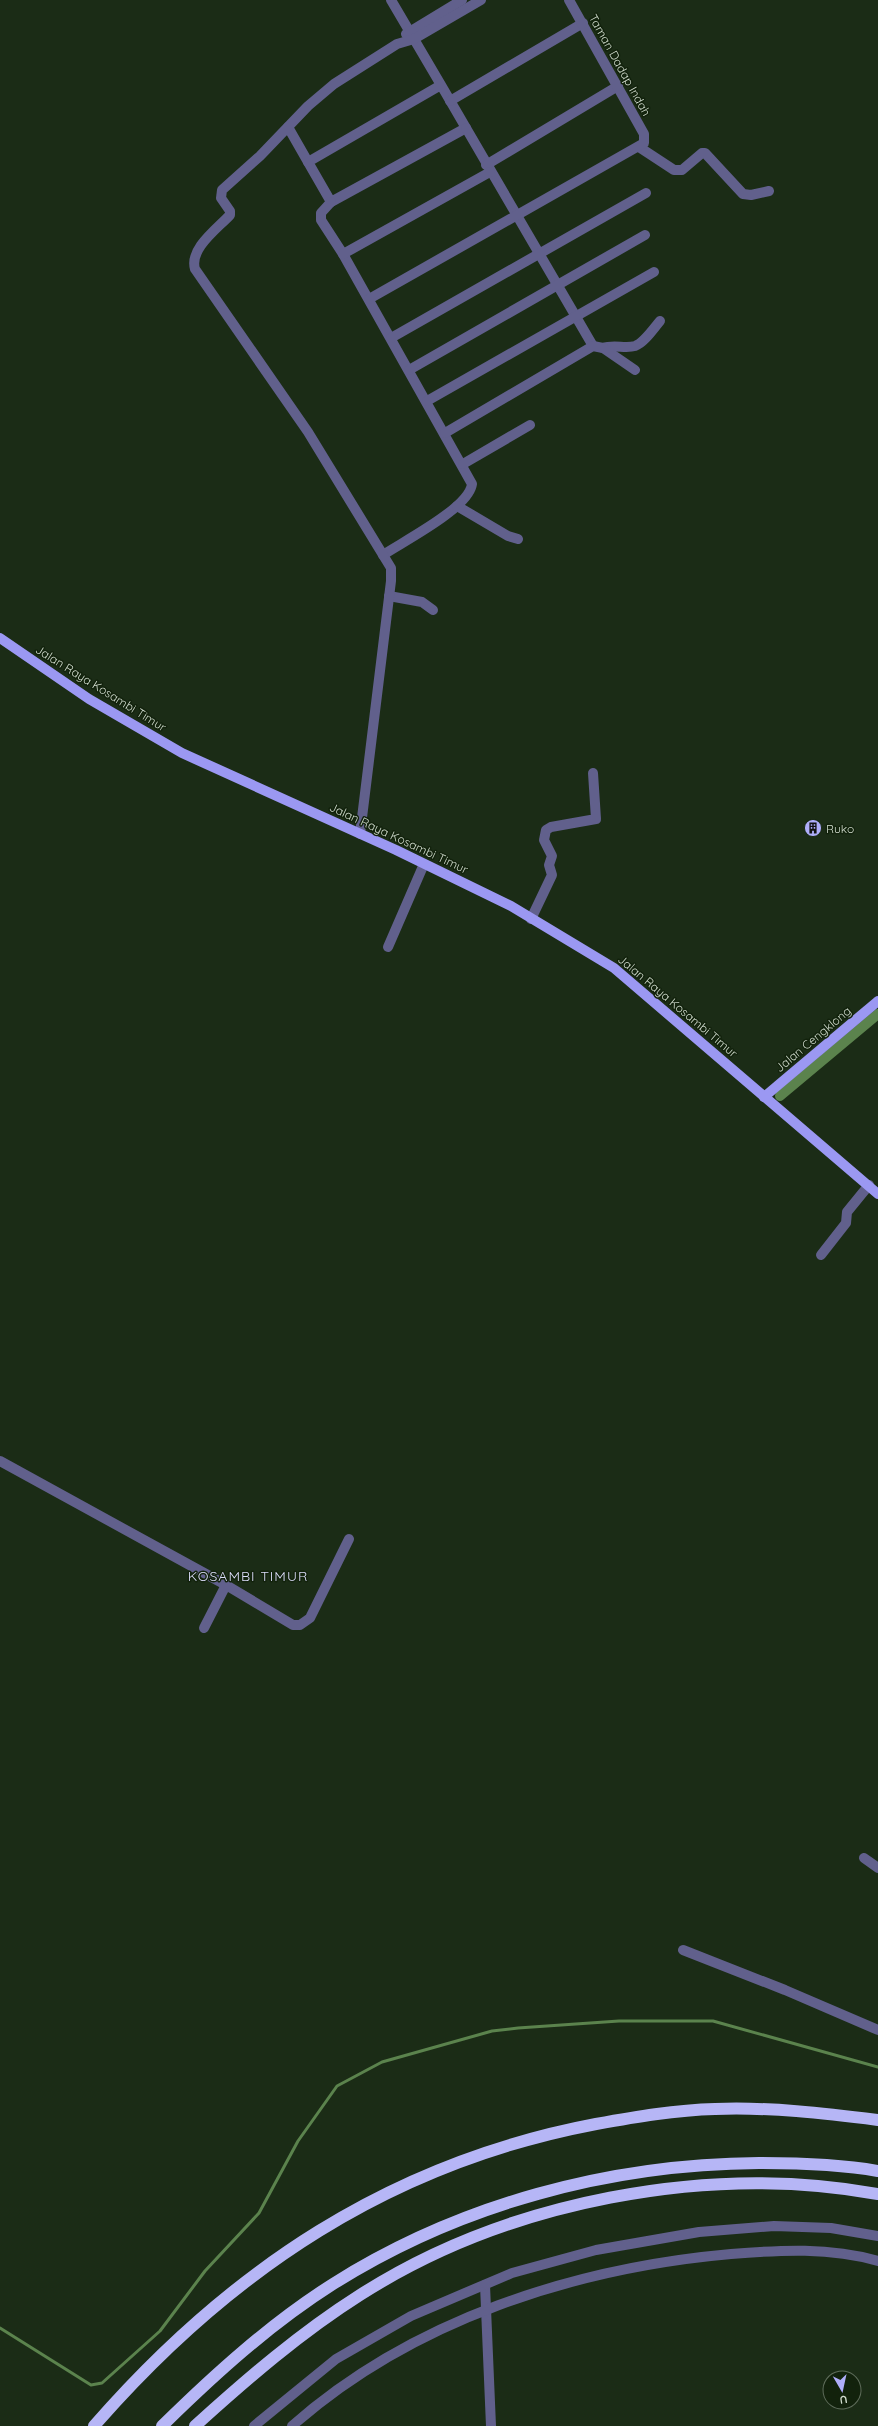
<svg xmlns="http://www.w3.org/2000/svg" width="878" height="2426" viewBox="0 0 878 2426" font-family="Quicksand,sans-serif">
<rect width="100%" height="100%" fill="#1b2c16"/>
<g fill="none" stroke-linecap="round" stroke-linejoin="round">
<path stroke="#5b834d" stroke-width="3" d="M0,2328L91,2385L102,2383L160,2331L205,2271L259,2213L298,2141L337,2086L382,2062L492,2031L518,2028L619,2021H713L878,2067"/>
<path stroke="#5b834d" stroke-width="10" d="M780,1096L878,1014"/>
<g stroke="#61608c" stroke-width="10">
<path d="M391,0L441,85L308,162L331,202L466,128L441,85"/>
<path d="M406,34L462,0"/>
<path d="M450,101L583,23"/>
<path d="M288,127L308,162"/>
<path d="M466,128L593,346"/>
<path d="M639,147L674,170H682L702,153H705L743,194L751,195L769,191"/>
<path d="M486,165L618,86"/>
<path d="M331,202L321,213V220L343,254L472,484C469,508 404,541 383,555"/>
<path d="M343,254L490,172"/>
<path d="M369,299L644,143V134L569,0"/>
<path d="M391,338L646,193"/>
<path d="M603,348C614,344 625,349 635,346C644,343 654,328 660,321"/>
<path d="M409,370L645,235"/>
<path d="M427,401L654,272"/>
<path d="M445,433L593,346L603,348L635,370"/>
<path d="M463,464L530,425"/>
<path d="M457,506L508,536L518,539"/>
<path d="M389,596L422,602L433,610"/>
<path d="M360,834L391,581V568L308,432L195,269C189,249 217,229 230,215V211L221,198L222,190L260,156L308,106L334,84L397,44L414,39L481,0"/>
<path d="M531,919L552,875L549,865L552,856L544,840L546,830L551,827L596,819L593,773"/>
<path d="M388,947L424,864"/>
<path d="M821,1255L846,1223L847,1212L869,1185"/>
<path d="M0,1461L226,1585L293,1625H300L310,1618L349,1539"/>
<path d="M204,1628L226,1585"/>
<path d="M864,1858L878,1868"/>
<path d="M683,1950L785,1990L878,2030"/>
<path d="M485,2285L491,2426"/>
<path d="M254,2426L336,2359L411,2316L512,2273L596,2250L699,2232L774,2226L831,2228L878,2236"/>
<path d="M292,2426C412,2320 574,2268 731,2254C780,2250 830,2247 878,2261"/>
</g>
<g stroke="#9b98f2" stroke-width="10">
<path d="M0,638L89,699L182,753L396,850L511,906L614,968L878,1194"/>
<path d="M764,1097L878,1001"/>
</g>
<g stroke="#b6b6f6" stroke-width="12">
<path d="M94,2426C230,2270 390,2163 596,2124C635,2117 675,2110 715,2109C769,2107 824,2113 878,2120"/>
<path d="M162,2426C215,2374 270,2324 333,2284C460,2204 610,2164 759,2163C799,2163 839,2164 878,2171"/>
<path d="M195,2426C247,2379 300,2333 360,2295C507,2201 707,2163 878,2194"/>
</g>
</g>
<defs>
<g id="building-disc" transform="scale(0.9)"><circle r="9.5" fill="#afaefa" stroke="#12220c"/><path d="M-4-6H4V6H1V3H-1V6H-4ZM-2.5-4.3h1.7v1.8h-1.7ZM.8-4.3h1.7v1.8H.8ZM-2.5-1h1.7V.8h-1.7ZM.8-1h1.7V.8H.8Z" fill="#111"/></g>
</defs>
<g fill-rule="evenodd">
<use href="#building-disc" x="813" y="828"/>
</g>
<g text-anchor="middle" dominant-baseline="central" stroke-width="3" stroke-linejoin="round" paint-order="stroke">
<g font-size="12" fill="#d1dcce" stroke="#12220c">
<text transform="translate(620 65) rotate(61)">Taman Dadap Indah</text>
<text transform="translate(101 688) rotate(32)">Jalan Raya Kosambi Timur</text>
<text transform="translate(399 838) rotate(25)">Jalan Raya Kosambi Timur</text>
<text transform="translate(678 1006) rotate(40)">Jalan Raya Kosambi Timur</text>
<text transform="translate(813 1039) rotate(-40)">Jalan Cengklong</text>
</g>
<g font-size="12" fill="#d1dcce" stroke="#12220c" text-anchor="start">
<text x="826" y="828">Ruko</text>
</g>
<g font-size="14" letter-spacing="1" fill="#dcddfa" stroke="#12220c">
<text x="248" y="1576">KOSAMBI TIMUR</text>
</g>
</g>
<g transform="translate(842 2390) rotate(171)"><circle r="19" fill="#12220c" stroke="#5e6c5a"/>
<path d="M0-3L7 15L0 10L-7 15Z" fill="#afaefa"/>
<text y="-6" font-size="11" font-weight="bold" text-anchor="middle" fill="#d1dcce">U</text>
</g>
</svg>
